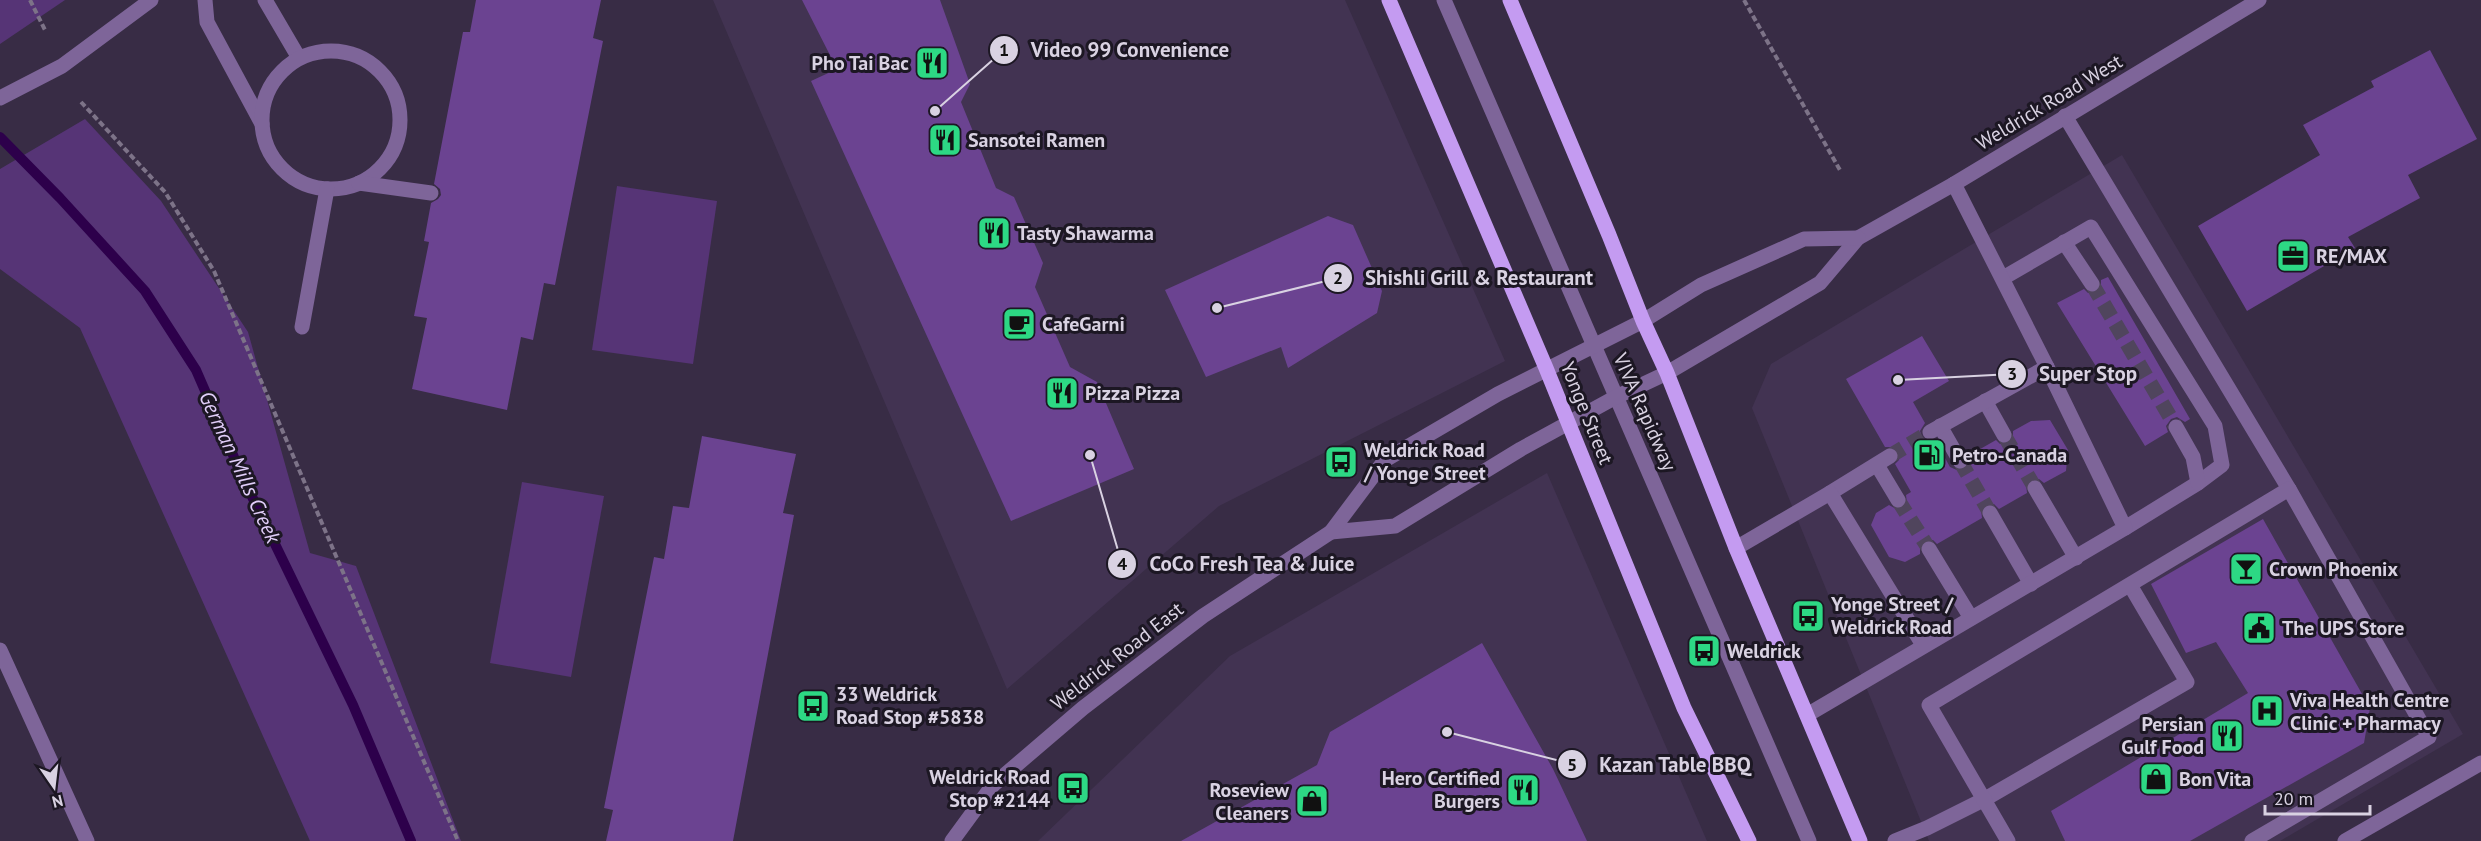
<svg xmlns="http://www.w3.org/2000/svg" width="2481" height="841" viewBox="0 0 2481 841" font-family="'PT Sans',sans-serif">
<rect width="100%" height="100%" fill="#382c45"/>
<g fill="#423352">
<path d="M713,0H1345L1505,361L1219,506L1007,689Z"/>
<path d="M2122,155L2463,734L2280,841H1929L1752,408L1771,364Z"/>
<path d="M1547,473L1707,841H1038L1230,656Z"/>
</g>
<g fill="#563476">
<path d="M0,0H65L0,44Z"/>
<path d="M85,119L161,201L248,332L310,553L356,566L461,841H310L80,328L0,269V169Z"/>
<path d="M617,186L717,201L693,364L592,350Z"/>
<path d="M522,482L604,496L571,677L490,663Z"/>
</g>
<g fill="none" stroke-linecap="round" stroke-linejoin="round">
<path stroke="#2d004b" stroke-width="10" d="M0,137L60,198L145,291L196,370L243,478L353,705L411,841"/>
</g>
<g fill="#6b4391">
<path d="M476,0H601L593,38L603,41L555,285L544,283L533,340L521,337L507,410L412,389L427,318L414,316L429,242L424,241L431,203L438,199L441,195L440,189L434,184L463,32H470Z"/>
<path d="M802,0H940L970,84L961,102L996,188L1014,197L1043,263L1035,287L1070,367L1097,382L1134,469L1011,521L811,81L837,69Z"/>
<path d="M2430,50L2477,139L2408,175L2420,198L2348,237L2355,248L2247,311L2198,226L2320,155L2303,125L2374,87L2371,81Z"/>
<path d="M1328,216L1353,225L1382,291L1377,313L1288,368L1281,347L1206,377L1165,290Z"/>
<path d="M2108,277L2190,419L2185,422L2177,417L2171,419L2166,426L2168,432L2145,446L2057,303L2084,289L2088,293L2097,292L2101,288V280Z"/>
<path d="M1922,336L1949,381L1913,402L1925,423L1920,431L1922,437L1929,442L1935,440L1950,467L1959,471L1964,470L1969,465L1968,456L1996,440L2000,444H2008L2013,439V431L2031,421L2050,420L2068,450L2066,471L2044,483L2039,479H2031L2026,484L2027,493L1999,509L1994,504H1986L1981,509L1982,518L1937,544L1933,540H1924L1920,545V554L1905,562L1889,557L1871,525L1876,513L1889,505L1898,510L1907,504L1906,495L1911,492L1895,464L1899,460V451L1894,447H1885L1846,379Z"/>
<path d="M702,436L796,454L783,513L794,515L733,841H606L613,810L604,808L654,557L664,559L673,506L689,508Z"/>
<path d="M2263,519L2370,708L2364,743L2190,841H2065L2051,811L2248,693L2216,642L2186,653L2151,584Z"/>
<path d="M1482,643L1553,769L1587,841H1181L1317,765L1330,732Z"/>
</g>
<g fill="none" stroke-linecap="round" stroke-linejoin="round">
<g stroke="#50455d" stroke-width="15" stroke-dasharray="15 8" stroke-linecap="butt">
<path d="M2092,284L2176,427"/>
<path d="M2004,435L2035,488"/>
<path d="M1890,456L1930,432"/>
<path d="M1960,461L1990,513"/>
<path d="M1898,500L1929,549"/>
</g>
<g stroke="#7d7388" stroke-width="4" stroke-dasharray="6 3" stroke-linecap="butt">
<path d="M30,0L45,30"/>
<path d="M1744,0L1841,172"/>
<path d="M81,102L165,192L214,271L458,841"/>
</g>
<g stroke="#7e6599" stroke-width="15">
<path d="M205,0L207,22L262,124"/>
<path d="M265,0L299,58"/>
<path d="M1444,0L1809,841"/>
<circle cx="331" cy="120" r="69"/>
<path d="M0,98L62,66L151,0"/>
<path d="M2065,116L2289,489"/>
<path d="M359,183L431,193"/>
<path d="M2064,242L2092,284"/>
<path d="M2003,278L2091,227L2215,426L2222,465L2198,483L2125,528"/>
<path d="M302,327L327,189"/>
<path d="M1985,401L2004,435"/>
<path d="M1940,426L1960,461"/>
<path d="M2176,427L2193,457L2198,483"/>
<path d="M1930,432L2047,367"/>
<path d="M1877,465L1898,500"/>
<path d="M2035,488L2076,558"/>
<path d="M1830,493L1890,456"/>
<path d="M1990,513L2031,584"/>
<path d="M1331,532L1395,526L1521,449L1616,397L1667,373L1820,283L1858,238L1954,184L2259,0"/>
<path d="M1736,548L1830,493L1923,645"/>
<path d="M1929,549L1971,618"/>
<path d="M0,650L87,841"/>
<path d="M1807,715L2125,528L2047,367L1954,184"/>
<path d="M952,841L993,785L1083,708L1203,616L1331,532L1385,460L1498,394L1643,321L1701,285L1804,239L1858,238"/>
<path d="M1895,841L1927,828L1985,799L2187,682L2130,585"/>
<path d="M2008,841L1929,705L2289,489L2429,737L2252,841"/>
<path d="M2345,841L2481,763"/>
</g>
<g stroke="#c49bf1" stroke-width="15">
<path d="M1389,0L1546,368L1684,708L1749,841"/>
<path d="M1510,0L1609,235L1643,321L1667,373L1736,548L1860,841"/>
</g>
</g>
<defs>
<g id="restaurant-square" transform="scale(1.725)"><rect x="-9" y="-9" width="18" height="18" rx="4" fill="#2dd884" stroke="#1c1723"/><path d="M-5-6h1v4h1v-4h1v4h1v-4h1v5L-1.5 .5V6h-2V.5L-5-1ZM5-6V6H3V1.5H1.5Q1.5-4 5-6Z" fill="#111"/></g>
<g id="office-square" transform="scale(1.725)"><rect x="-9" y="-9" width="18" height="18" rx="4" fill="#2dd884" stroke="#1c1723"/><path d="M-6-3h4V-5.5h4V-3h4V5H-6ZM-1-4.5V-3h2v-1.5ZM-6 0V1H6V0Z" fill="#111"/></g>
<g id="cafe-square" transform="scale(1.725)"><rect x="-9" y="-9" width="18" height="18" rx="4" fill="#2dd884" stroke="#1c1723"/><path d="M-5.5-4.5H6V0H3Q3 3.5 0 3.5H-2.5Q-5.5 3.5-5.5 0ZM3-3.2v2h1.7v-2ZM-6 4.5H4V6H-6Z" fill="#111"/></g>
<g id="fuel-square" transform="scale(1.725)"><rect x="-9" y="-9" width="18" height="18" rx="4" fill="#2dd884" stroke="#1c1723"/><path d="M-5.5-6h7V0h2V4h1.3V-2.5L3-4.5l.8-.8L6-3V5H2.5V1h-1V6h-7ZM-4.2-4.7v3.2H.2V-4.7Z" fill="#111"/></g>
<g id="bus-square" transform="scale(1.725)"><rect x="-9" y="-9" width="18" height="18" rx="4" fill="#2dd884" stroke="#1c1723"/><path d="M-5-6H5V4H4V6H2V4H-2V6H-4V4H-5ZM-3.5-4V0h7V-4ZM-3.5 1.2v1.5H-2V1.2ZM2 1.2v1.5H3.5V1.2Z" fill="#111"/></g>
<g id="bar-square" transform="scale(1.725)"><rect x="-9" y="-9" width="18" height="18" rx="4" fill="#2dd884" stroke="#1c1723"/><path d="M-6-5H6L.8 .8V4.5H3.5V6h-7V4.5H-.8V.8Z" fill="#111"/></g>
<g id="civic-square" transform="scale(1.725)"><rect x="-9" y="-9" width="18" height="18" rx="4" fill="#2dd884" stroke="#1c1723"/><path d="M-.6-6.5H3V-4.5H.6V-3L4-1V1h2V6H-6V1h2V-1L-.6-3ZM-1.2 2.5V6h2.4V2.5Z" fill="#111"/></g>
<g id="hospital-square" transform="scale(1.725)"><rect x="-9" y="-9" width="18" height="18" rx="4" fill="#2dd884" stroke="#1c1723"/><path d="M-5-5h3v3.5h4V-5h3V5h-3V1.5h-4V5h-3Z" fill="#111"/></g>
<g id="shop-square" transform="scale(1.725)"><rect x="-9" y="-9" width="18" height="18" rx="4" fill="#2dd884" stroke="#1c1723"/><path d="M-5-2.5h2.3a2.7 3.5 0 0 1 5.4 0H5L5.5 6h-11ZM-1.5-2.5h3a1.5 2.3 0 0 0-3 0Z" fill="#111"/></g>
</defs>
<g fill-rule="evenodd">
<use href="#restaurant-square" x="932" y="63"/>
<use href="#restaurant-square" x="945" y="140"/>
<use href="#restaurant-square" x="994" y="233"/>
<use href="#office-square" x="2293" y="256"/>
<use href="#cafe-square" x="1019" y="324"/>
<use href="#restaurant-square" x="1062" y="393"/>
<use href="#fuel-square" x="1929" y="455"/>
<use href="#bus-square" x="1341" y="462"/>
<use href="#bar-square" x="2246" y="569"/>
<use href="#bus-square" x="1808" y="616"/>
<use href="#civic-square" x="2259" y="628"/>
<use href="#bus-square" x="1704" y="651"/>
<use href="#bus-square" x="813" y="706"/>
<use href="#hospital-square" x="2267" y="711"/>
<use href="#restaurant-square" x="2227" y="736"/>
<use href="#shop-square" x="2156" y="779"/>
<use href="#bus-square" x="1073" y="788"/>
<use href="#restaurant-square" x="1523" y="790"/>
<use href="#shop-square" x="1312" y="801"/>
</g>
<g text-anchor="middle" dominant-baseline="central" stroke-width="6" stroke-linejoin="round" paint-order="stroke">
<g font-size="20" font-weight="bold" fill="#d9d2e2" stroke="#1c1723" text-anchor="start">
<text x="909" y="63" text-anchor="end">Pho Tai Bac</text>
<text x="968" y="140">Sansotei Ramen</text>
<text x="1017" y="233">Tasty Shawarma</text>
<text x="2316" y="256">RE/MAX</text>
<text x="1042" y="324">CafeGarni</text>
<text x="1085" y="393">Pizza Pizza</text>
<text x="1364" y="450">Weldrick Road<tspan x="1364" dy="23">/ Yonge Street</tspan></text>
<text x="1952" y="455">Petro-Canada</text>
<text x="2269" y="569">Crown Phoenix</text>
<text x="1831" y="604">Yonge Street /<tspan x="1831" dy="23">Weldrick Road</tspan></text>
<text x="2282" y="628">The UPS Store</text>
<text x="1727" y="651">Weldrick</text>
<text x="836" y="694">33 Weldrick<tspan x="836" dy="23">Road Stop #5838</tspan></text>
<text x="2290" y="700">Viva Health Centre<tspan x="2290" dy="23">Clinic + Pharmacy</tspan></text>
<text x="2204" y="724" text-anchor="end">Persian<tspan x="2204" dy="23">Gulf Food</tspan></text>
<text x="1050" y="777" text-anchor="end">Weldrick Road<tspan x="1050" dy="23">Stop #2144</tspan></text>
<text x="1500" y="778" text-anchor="end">Hero Certified<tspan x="1500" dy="23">Burgers</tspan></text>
<text x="2179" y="779">Bon Vita</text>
<text x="1289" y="790" text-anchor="end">Roseview<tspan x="1289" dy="23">Cleaners</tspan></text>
</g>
<g font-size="20" fill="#d9d2e2" stroke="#1c1723">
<text transform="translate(2049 102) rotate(-31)">Weldrick Road West</text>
<text transform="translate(1645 412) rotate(66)">VIVA Rapidway</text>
<text transform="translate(1587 413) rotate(68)">Yonge Street</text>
<text transform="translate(1117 656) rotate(-38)">Weldrick Road East</text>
</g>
<g font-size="21" font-style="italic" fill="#e1cef9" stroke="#1c1723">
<text transform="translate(240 467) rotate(65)">German Mills Creek</text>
</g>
</g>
<path fill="none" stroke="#d9d2e2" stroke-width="2" d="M935 111L1004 50M1217 308L1338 278M1898 380L2012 374M1090 455L1122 564M1447 732L1572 764"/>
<g fill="#d9d2e2" stroke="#1c1723" stroke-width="2">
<circle cx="935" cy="111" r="6"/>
<circle cx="1217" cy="308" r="6"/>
<circle cx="1898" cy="380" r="6"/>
<circle cx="1090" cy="455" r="6"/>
<circle cx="1447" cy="732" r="6"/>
<circle cx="1004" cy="50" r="15"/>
<circle cx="1338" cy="278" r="15"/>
<circle cx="2012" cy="374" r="15"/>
<circle cx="1122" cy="564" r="15"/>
<circle cx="1572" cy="764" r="15"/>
</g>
<g font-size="18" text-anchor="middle" font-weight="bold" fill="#111">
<text x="1004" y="56">1</text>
<text x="1338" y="284">2</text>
<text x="2012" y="380">3</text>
<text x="1122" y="570">4</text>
<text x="1572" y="771">5</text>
</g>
<g font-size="21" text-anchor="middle" font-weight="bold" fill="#d9d2e2" stroke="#1c1723" stroke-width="6" stroke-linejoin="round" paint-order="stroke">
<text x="1130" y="57">Video 99 Convenience</text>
<text x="1479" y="285">Shishli Grill &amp; Restaurant</text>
<text x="2088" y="381">Super Stop</text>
<text x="1252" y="571">CoCo Fresh Tea &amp; Juice</text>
<text x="1675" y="772">Kazan Table BBQ</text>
</g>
<g transform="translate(54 787) rotate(166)" stroke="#1c1723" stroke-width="4.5" paint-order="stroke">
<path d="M0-4.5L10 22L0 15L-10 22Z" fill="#d9d2e2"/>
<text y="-9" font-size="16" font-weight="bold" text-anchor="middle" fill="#d9d2e2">N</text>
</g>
<path d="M2265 805v9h105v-9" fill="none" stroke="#d9d2e2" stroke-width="3"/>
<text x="2274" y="805" font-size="18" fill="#d9d2e2" stroke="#1c1723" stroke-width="4.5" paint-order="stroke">20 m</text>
</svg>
